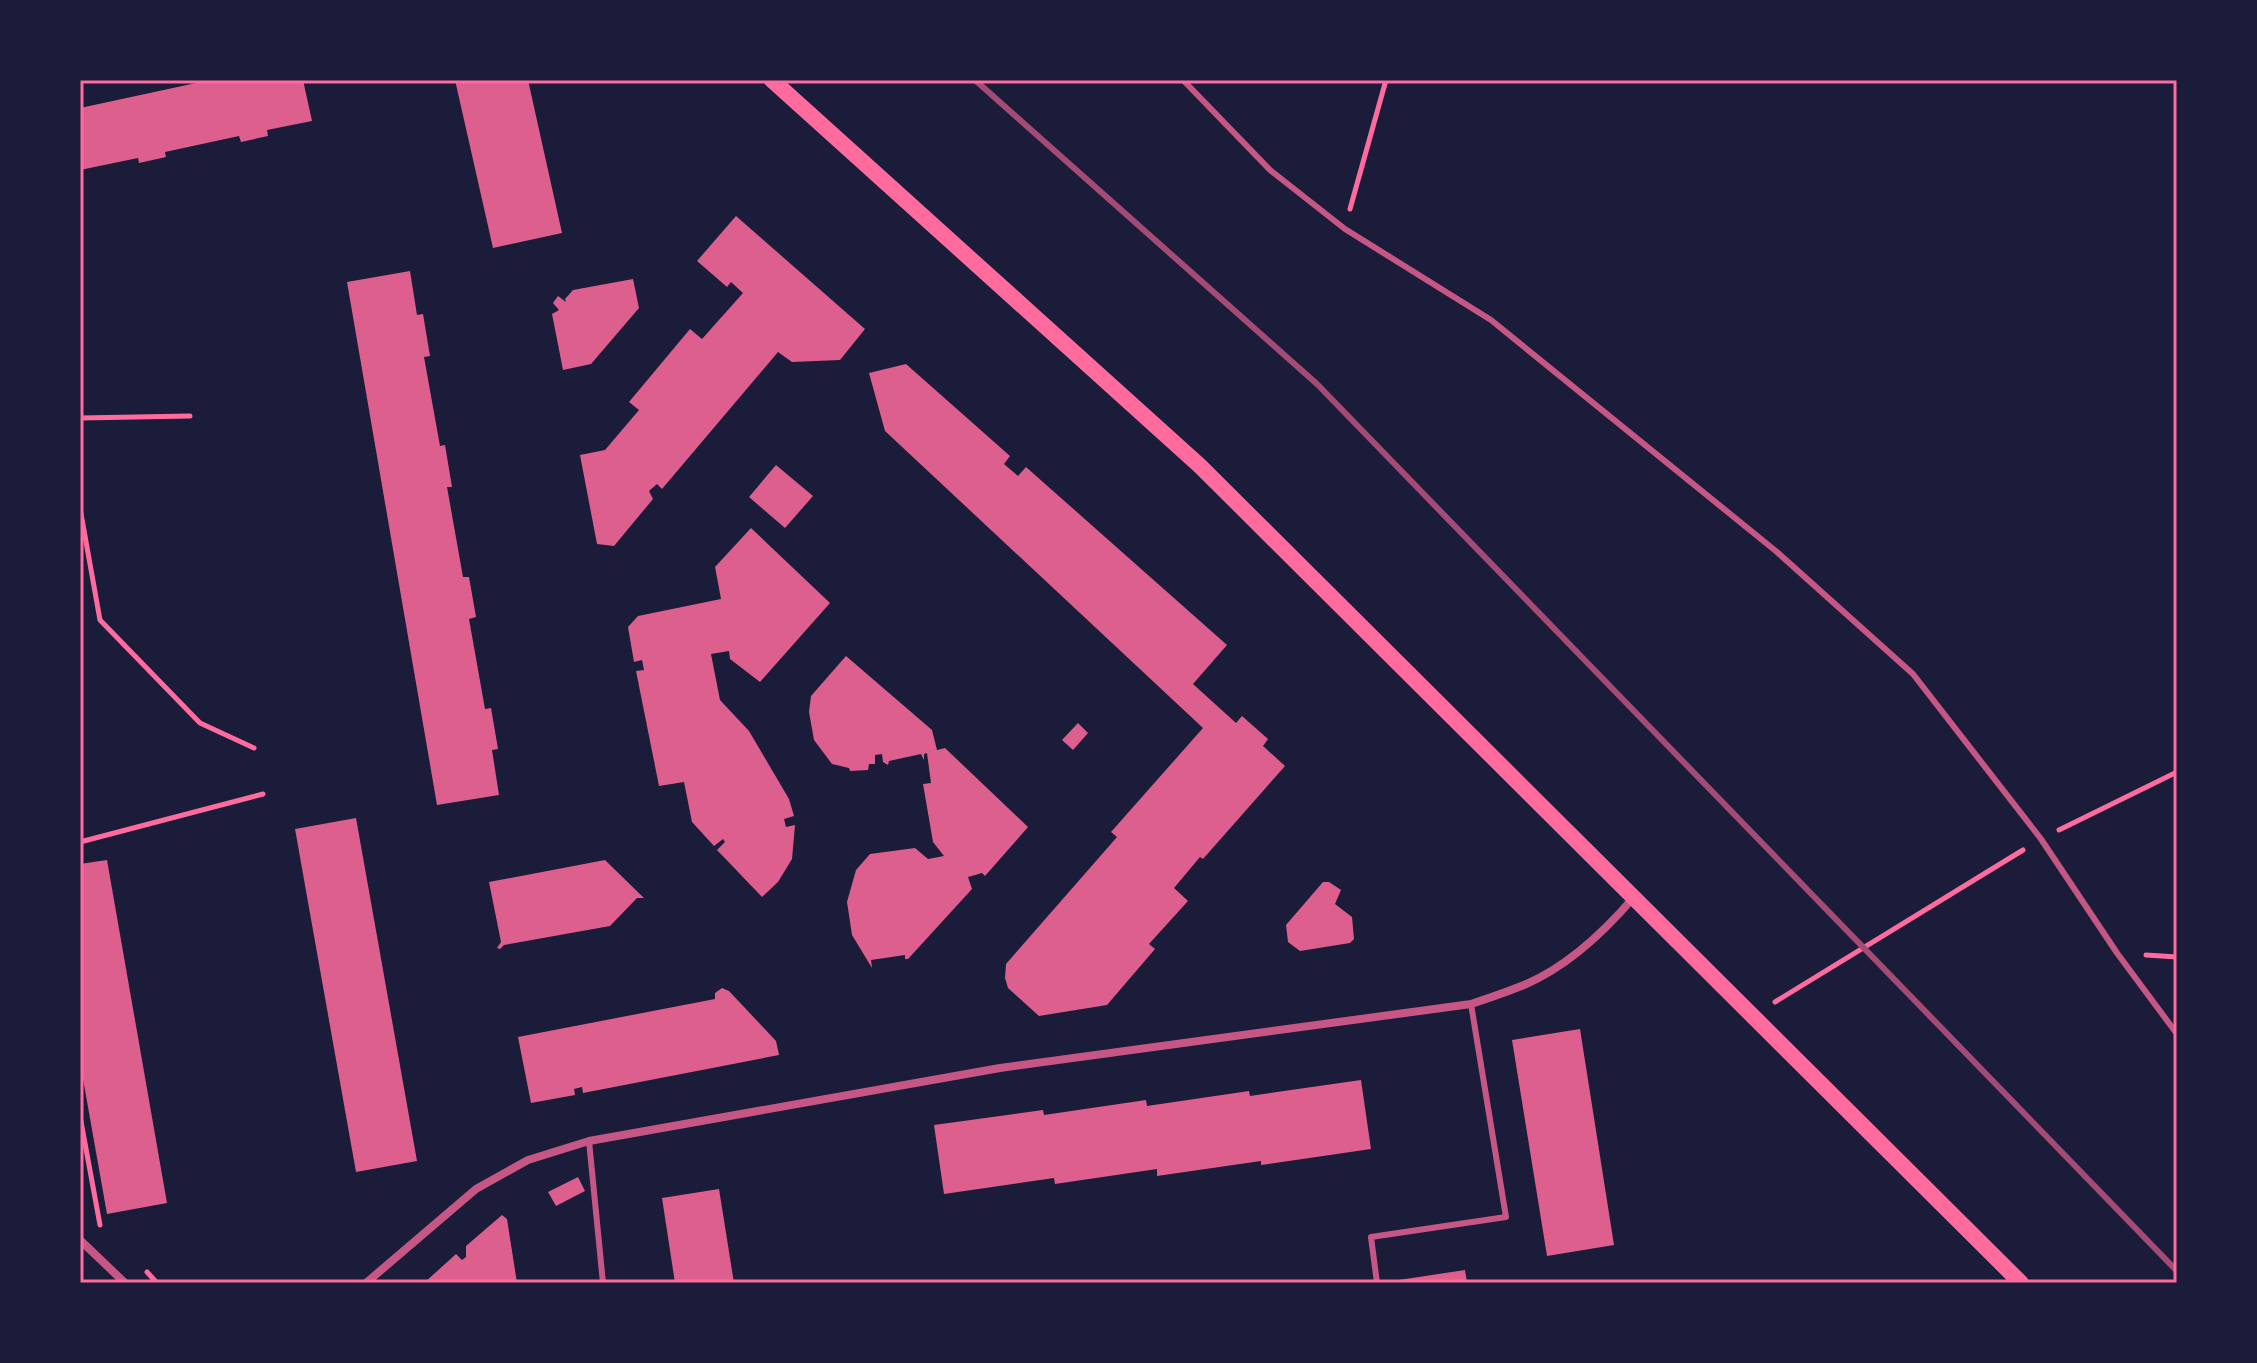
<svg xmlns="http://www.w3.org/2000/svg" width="2257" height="1363" viewBox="0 0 2257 1363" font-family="Rubik,sans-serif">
<rect width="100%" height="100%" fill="#1b1b3a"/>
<g fill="#dd5f8e">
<path d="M210,80H303L312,121L267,130L268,136L241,142L239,136L165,152L166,157L139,163L138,158L80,170V108Z"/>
<path d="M455,80H528L562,233L493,248Z"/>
<path d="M736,216L865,329L840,360L792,362L778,352L662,489L657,484L649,491L653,499L614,546L597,544L580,455L605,450L639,410L629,402L690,329L702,339L743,293L731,282L727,287L697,261Z"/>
<path d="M410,271L417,315L423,314L430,356L424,357L440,446L445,445L452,487H447L463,577H469L476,617L469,619L485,709L491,708L498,749L492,750L499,795L437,805L347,282Z"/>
<path d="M633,279L639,308L591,364L563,370L552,314L559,310L553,303L558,296L566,302L565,299L573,290Z"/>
<path d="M906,364L1010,456L1004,464L1018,476L1026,467L1227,645L1193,684L1236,723L1242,716L1268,739L1263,746L1285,766L1203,859L1200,857L1174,888L1188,901L1149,944L1155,949L1107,1005L1039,1016L1008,988L1005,978L1006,964L1117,837L1111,832L1203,728L885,431L869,373Z"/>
<path d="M776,465L813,496L785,528L749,497Z"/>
<path d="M751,528L830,603L760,682L730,659L729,651L711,654L720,700L749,731L789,799L794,816L784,819L786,827L795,825L792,859L778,882L762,897L717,850L725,842L723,839L714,846L692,822L684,782L659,786L636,671L644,670L642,660L634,662L628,627L638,616L721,599L715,567Z"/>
<path d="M846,656L932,730L937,750L945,748L1028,827L985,876L982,873L968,877L972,889L908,959H905V955L871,960L872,968L852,935L847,902L856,870L870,854L915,848L928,859L944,856L933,842L923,784L931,783L927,753L924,754V760L921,754L889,761L888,765L883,762L882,754L875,755V764H869L868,770L850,771L849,768L832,764L814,740L809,712L811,696Z"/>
<path d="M1078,723L1088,733L1073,750L1062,740Z"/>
<path d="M356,818L417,1161L356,1172L295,829Z"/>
<path d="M107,860L167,1203L107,1214L80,1062V864Z"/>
<path d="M605,860L644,898H637L610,926L504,945L500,949L497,948L501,942L489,882Z"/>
<path d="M1323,882H1329L1341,890L1335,904L1352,917L1354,939L1350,943L1300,951L1288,942L1286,925Z"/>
<path d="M722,988L729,991L776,1041L779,1055L583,1093L582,1087L574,1089L575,1095L531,1103L518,1037L715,999V993Z"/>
<path d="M1580,1029L1614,1245L1547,1256L1512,1040Z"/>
<path d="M1361,1080L1371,1149L1261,1165V1161L1157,1176V1169L1055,1184L1054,1178L944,1194L934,1125L1043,1110L1044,1115L1146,1100L1147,1106L1249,1091L1250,1096Z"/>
<path d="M578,1177L585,1191L556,1206L548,1192Z"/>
<path d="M719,1189L734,1283H675L662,1198Z"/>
<path d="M502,1215L507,1219L517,1283H424L456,1254L462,1260L466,1257V1246Z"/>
<path d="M1465,1270L1467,1283H1392V1281Z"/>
</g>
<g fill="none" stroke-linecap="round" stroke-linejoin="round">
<g stroke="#ff6b9d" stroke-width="5">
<path d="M1350,209L1386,80"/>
<path d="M80,418L190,416"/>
<path d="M80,508L100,620L200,723L254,748"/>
<path d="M2059,830L2177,772"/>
<path d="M80,842L263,794"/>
<path d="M2146,955L2177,957"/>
<path d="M1775,1002L2023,850"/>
<path d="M80,1116L100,1225"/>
<path d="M147,1272L157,1283"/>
</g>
<g stroke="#c65784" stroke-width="6">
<path d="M1183,80L1270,170L1345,229L1491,320L1777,552L1913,674L2041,839L2117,953L2177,1034"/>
<path d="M589,1141L603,1283"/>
<path d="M1377,1283L1371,1237L1506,1217L1471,1004"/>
</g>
<g stroke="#c65784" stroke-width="8">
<path d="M80,1240L125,1283"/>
<path d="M366,1283L476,1189L528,1160L589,1141L1000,1068L1471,1004C1489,998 1507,992 1524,985C1567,967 1604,932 1634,897"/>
</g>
<path stroke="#ff6b9d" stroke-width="16" d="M772,80L1200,466L2021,1283"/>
<path stroke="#a44b75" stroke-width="6" d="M975,80L1317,384L2177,1271"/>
</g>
<rect width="2257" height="1363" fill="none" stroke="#1b1b3a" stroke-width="164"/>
<rect x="82" y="82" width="2093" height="1199" fill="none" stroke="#ff6b9d" stroke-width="3"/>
</svg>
